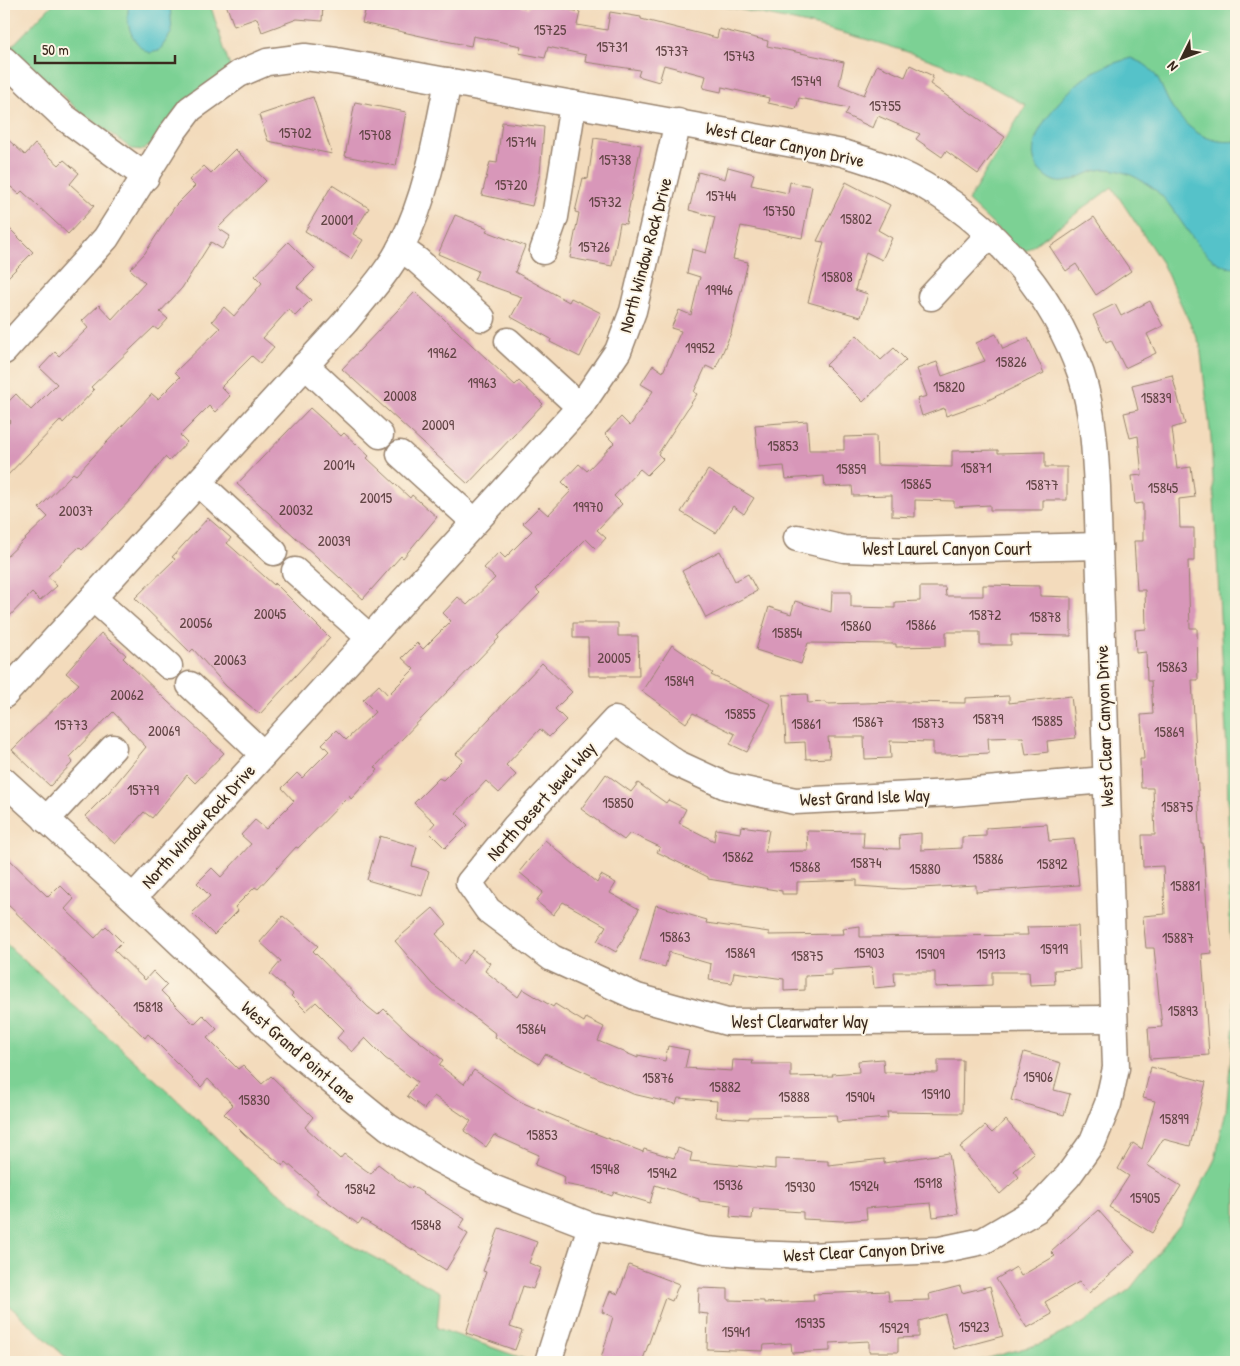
<svg xmlns="http://www.w3.org/2000/svg" width="1240" height="1366" viewBox="0 0 1240 1366" font-family="'Patrick Hand',sans-serif">
<rect width="100%" height="100%" fill="#fcf5e5"/>
<filter id="ink" filterUnits="userSpaceOnUse"><feTurbulence type="fractalNoise" baseFrequency=".02" numOctaves="2"/><feDisplacementMap in="SourceGraphic" scale="10" xChannelSelector="R" yChannelSelector="G"/><feConvolveMatrix kernelMatrix="1 2 1 2 8 2 1 2 1" color-interpolation-filters="sRGB"/></filter>
<filter id="wash" filterUnits="userSpaceOnUse"><feTurbulence type="fractalNoise" baseFrequency=".0096" numOctaves="4" result="noise"/><feDisplacementMap in="SourceGraphic" scale="20" xChannelSelector="R" yChannelSelector="G"/><feGaussianBlur stdDeviation="1.12" result="paint"/><feColorMatrix in="noise" values="0 0 0 0 0 0 0 0 0 0 0 0 0 0 0 0 0 1.4 0 .05"/><feComposite in="paint" operator="in"/></filter>
<g filter="url(#wash)">
<rect width="100%" height="100%" fill="#f3dbbc"/>
<g fill="#7cd194" stroke="#5c7e59">
<path d="M53,4H210L230,67L151,145L142,150L132,149L80,112L11,47Z"/>
<path d="M711,4H1236V1362H974L1040,1344L1083,1323L1130,1289L1183,1221L1215,1159L1226,1111L1234,1022L1230,930L1227,753L1211,438L1200,345L1162,263L1112,187L1023,253L968,201L1026,105C1000,92 974,76 947,66C871,37 791,19 711,4Z"/>
<path d="M4,942L172,1095L255,1175L350,1244L440,1292L437,1328L533,1362H71L4,1301Z"/>
</g>
<g fill="#54c2c9" stroke="#487674">
<path d="M129,4H170L172,32L159,51L149,53C131,42 125,25 129,4Z"/>
<path d="M1131,58C1136,61 1144,63 1148,67C1161,78 1163,94 1172,107C1187,129 1208,145 1236,141V267C1201,270 1179,207 1154,189C1138,177 1117,166 1098,170C1077,175 1062,193 1042,173C1014,146 1061,97 1083,79C1097,68 1114,63 1131,58Z"/>
</g>
<g id="blocks">
<g fill="#d897b9">
<path d="M226,4H323L322,21L297,19L262,32L257,18L234,26Z"/>
<path d="M367,4H508L529,8L530,4H543L580,12L577,25L607,30L610,12L641,17V19L717,38L719,29L768,41L767,46L844,62L839,85L864,95L877,65L905,77L910,65L933,76L930,84L1005,137L978,174L946,151L942,157L916,139L920,134L878,116L873,128L845,115L849,108L799,98L796,109L768,103L769,98L722,87L721,92L703,88L706,76L664,65L659,82L638,76L640,70L585,62L586,55L548,47L545,58L519,53L521,46L473,36L471,46L430,38L362,23Z"/>
<path d="M313,97L332,154L268,141L259,115Z"/>
<path d="M355,102L406,112L396,166L345,156Z"/>
<path d="M502,122L544,127L540,173L532,206L482,195L490,162L497,163Z"/>
<path d="M4,136L25,155L35,144L59,165L64,160L79,173L70,184L94,206L68,234L22,191L19,194L4,181Z"/>
<path d="M594,138L641,145L626,224L620,223L612,266L570,258L579,213L575,212L583,178L588,179Z"/>
<path d="M235,149L266,181L218,228L230,236L222,249L211,242L182,288L160,312L168,319L158,330L154,327L91,387L94,390L63,423L61,420L4,479V428L11,421L4,414V406L16,394L31,410L57,384L40,368L55,352L59,356L88,328L82,321L99,305L112,319L145,283L130,269L145,253L175,206L195,186L189,180L204,166L211,173Z"/>
<path d="M728,167L754,174L751,185L788,193L790,182L812,186L802,238L741,226L733,259L748,262L731,333L715,370L706,366L694,392L697,394L658,454L663,459L647,475L640,469L614,496L622,504L597,530L606,538L596,549L586,539L536,589L540,593L498,636L499,638L375,767L378,770L351,799L349,796L298,848L296,847L258,889L255,887L235,907L238,911L214,935L192,913L210,896L197,883L212,868L221,877L251,844L241,835L255,820L266,829L294,801L282,788L297,773L302,778L329,751L322,744L336,730L346,740L375,712L363,700L379,685L388,695L414,669L402,658L417,643L423,649L451,621L443,613L458,597L467,605L495,578L484,568L499,552L505,558L532,531L523,523L539,507L548,515L571,491L562,482L579,464L587,471L614,443L605,434L621,417L630,426L653,391L641,384L653,365L663,372L681,331L671,328L679,310L691,315L700,277L687,273L692,249L706,253L715,217L689,210L698,172L725,179Z"/>
<path d="M846,182L890,205L878,230L892,238L882,260L866,252L855,290L868,294L861,317L808,302L824,242L817,241Z"/>
<path d="M332,185L369,208L353,234L363,240L351,259L305,231Z"/>
<path d="M455,215L488,228L486,231L525,246L515,272L569,302L571,298L601,313L580,357L550,342L551,339L511,317L522,297L474,280L478,271L438,254Z"/>
<path d="M1094,217L1131,271L1096,295L1076,264L1066,271L1050,247Z"/>
<path d="M4,223L33,252L4,281Z"/>
<path d="M288,242L315,269L297,287L311,300L295,316L289,309L263,338L274,347L260,363L252,356L221,387L230,396L215,412L209,406L180,435L187,442L169,461L165,457L139,491L82,550L79,547L48,576L57,586L40,601L32,593L4,622V559L48,517L39,508L73,473L76,475L152,394L158,399L180,377L175,372L220,328L212,321L224,307L234,316L262,283L255,276Z"/>
<path d="M415,292L515,385L519,381L543,404L468,484L342,369Z"/>
<path d="M1150,301L1163,326L1147,334L1156,353L1125,368L1111,340L1106,342L1093,315L1115,304L1121,316Z"/>
<path d="M996,334L1003,349L1028,338L1044,373L980,404L946,416L944,408L922,416L917,399L927,396L917,369L937,362L942,376L985,361L976,343Z"/>
<path d="M857,335L881,360L894,348L906,360L863,402L826,365Z"/>
<path d="M1172,375L1185,424L1172,428L1177,469L1191,467L1195,497L1179,499L1180,528H1194V561H1188L1190,628H1197L1198,680H1192L1201,843H1203L1208,924L1212,953L1202,954L1209,1055L1150,1059L1148,1028L1162,1027L1154,948H1146L1143,916L1165,914L1163,866L1143,867L1142,835H1155L1153,788H1141L1140,759H1144L1141,715L1153,714L1151,681H1147L1146,652L1136,653L1135,630L1146,629L1145,590H1137L1134,541H1143V503L1135,504L1132,476L1142,475L1138,436L1130,438L1124,413L1138,410L1132,385Z"/>
<path d="M310,408L341,436L344,433L369,456L367,458L410,498L412,495L437,517L403,558L401,556L363,599L237,484Z"/>
<path d="M807,421L809,450H844V437L876,436L877,465L952,467V451L998,450V453L1045,452V467H1067V500H1043V510H990V505L954,507V501L915,500V517L892,516V495L853,496L852,486L825,487L824,476L786,479L784,466L759,468L755,425Z"/>
<path d="M708,470L754,498L744,514L733,506L716,533L681,512Z"/>
<path d="M208,518L231,538L227,543L274,585L275,583L330,638L260,714L226,686L193,649L190,652L135,598L175,559L172,557Z"/>
<path d="M720,551L735,581L748,574L757,591L706,618L682,571Z"/>
<path d="M983,585L1040,586V596L1071,597V636L1011,635V645H980V632H946V646L896,647V644L808,643L801,664L756,650L769,607L791,614L795,601L831,612L832,592H851V607L895,608V602L920,601V587H945L946,596H983Z"/>
<path d="M573,623H618V636H638L639,676H589L588,638H573Z"/>
<path d="M101,633L126,655L123,658L167,701L224,753L195,783L187,775L152,818L144,812L115,844L85,816L109,792L146,747L113,712L69,757L73,762L50,786L12,750L79,684L66,673Z"/>
<path d="M672,645L713,673L711,675L771,704L747,752L730,744L735,734L693,713L686,723L642,691Z"/>
<path d="M542,663L572,692L555,709L566,720L549,737L540,729L506,765L516,775L499,793L486,781L456,813L468,825L445,848L428,831L435,823L414,803L439,778L443,780L463,760L456,754Z"/>
<path d="M807,694L808,703L826,702L827,704L901,702L965,703V698L1009,696V703L1071,696L1076,738L1047,741L1048,752L1026,755L1023,737L988,738L989,753L949,755H933V742L890,741L891,758L865,759L864,737H828L830,758L806,759L805,742L786,743L783,695Z"/>
<path d="M606,774L631,792L638,783L666,803L668,800L686,809L679,823L714,841L716,829L740,833L741,826L769,830L765,852L808,851L807,831L864,832L863,848L900,849L899,835L921,833V850L962,848V837L986,836V828L1047,824L1049,841L1074,839L1079,885L976,892V885L902,889L857,886V880L797,882V894H782V891L708,879V877L657,852L660,847L630,833L624,840L581,809Z"/>
<path d="M380,836L417,847L412,866L429,871L422,896L367,880Z"/>
<path d="M545,840L597,883L601,875L616,883L610,893L639,909L616,952L597,941L606,926L563,902L553,915L536,901L543,892L519,872Z"/>
<path d="M4,854L48,897L60,885L74,899L65,909L95,938L106,926L122,942L114,950L145,980L153,971L167,985L161,991L194,1024L203,1015L217,1029L207,1038L238,1069L243,1065L262,1084L271,1076L313,1117L305,1127L340,1159L344,1154L371,1174L378,1164L411,1189L412,1186L465,1219L459,1228L468,1234L446,1270L362,1219L358,1224L316,1193L318,1190L286,1162L283,1166L245,1135L224,1114L233,1105L208,1079L201,1087L148,1034L145,1038L4,901Z"/>
<path d="M656,905L707,920L706,923L769,932V935L844,934L843,928L860,926V937L1028,935L1027,927L1078,926L1080,969L1054,970L1055,984L1030,985L1029,972H992V985L935,987V972H894L895,986L874,988L872,967L831,970V975L805,976V990L784,991V979L734,972L732,983L709,980L711,964L669,952L665,967L640,960Z"/>
<path d="M433,908L447,924L436,934L462,964L473,950L490,963L485,971L518,997L523,989L553,1007L555,1004L584,1022L586,1018L604,1027L598,1041L638,1058V1055L665,1061L668,1046L689,1050L685,1068L732,1071L733,1060L753,1061L752,1064H791V1077L833,1076L832,1074L859,1072L858,1061L883,1059L884,1072L938,1073V1060H963L962,1113L887,1112L888,1118L837,1122L836,1115L749,1117V1119L716,1117L717,1101L678,1098L676,1104L633,1094L545,1054L539,1064L495,1037L496,1034L432,984L395,941Z"/>
<path d="M283,916L318,946L313,951L368,1007L378,1015L384,1009L410,1034L443,1060L439,1065L464,1084L474,1070L521,1102L584,1129L643,1152L644,1149L674,1158L678,1148L692,1153L690,1161L775,1169V1159L828,1161V1165L884,1159V1163L949,1153L958,1214L933,1217L931,1203L866,1208L867,1219L843,1221L803,1219V1212L753,1209L752,1219L730,1217L731,1205L699,1201V1199L655,1185L650,1203L614,1192L612,1196L596,1190L564,1184L565,1177L535,1165L539,1155L494,1135L486,1147L464,1131L471,1121L434,1096L424,1109L407,1096L417,1082L385,1058L365,1038L352,1052L337,1038L344,1030L316,1002L306,1011L291,996L293,994L270,974L281,961L260,942Z"/>
<path d="M1024,1052L1061,1063L1054,1090L1070,1094L1064,1115L1011,1100Z"/>
<path d="M1151,1067L1206,1082L1190,1146L1163,1139L1147,1165L1181,1186L1152,1233L1109,1207L1129,1176L1118,1169L1133,1143L1142,1149L1155,1101L1143,1098Z"/>
<path d="M1006,1120L1034,1153L1014,1171L1019,1177L1000,1194L960,1147L985,1126L992,1133Z"/>
<path d="M1098,1210L1135,1252L1089,1293L1079,1282L1045,1302L1052,1314L1027,1328L996,1279L1016,1267L1021,1276L1055,1256L1051,1252Z"/>
<path d="M499,1228L537,1242L529,1263L541,1268L533,1289L523,1286L510,1327L522,1331L515,1350L466,1333L486,1272L483,1271Z"/>
<path d="M629,1265L679,1284L672,1301L665,1298L642,1362H600L613,1317L602,1312L610,1291L618,1294Z"/>
<path d="M960,1286L962,1293L990,1286L1003,1336L954,1349L945,1314L919,1321V1337L898,1338V1352H869V1341L830,1343V1351L792,1353L791,1343L764,1345L763,1351L707,1349L708,1314L698,1313L699,1288L728,1289V1300L764,1301V1303L814,1301L813,1294L888,1291L889,1301L930,1300L929,1294Z"/>
</g>
</g>
</g>
<g filter="url(#ink)">
<use href="#blocks" fill-opacity="0" stroke="#97826d" stroke-width="1"/>
<g fill="none" stroke-linecap="round" stroke-linejoin="round">
<g stroke="#97826d" stroke-width="29">
<g id="minor">
<path d="M4,60L64,117L146,177"/>
<path d="M400,248L417,260L482,318"/>
<path d="M543,251L555,217L573,104"/>
<path d="M931,297L990,234"/>
<path d="M508,341L580,407"/>
<path d="M4,351L106,238L172,133L190,109L239,74L267,62L305,57L336,61L843,153C859,158 877,163 893,170C980,208 1050,285 1081,374C1093,411 1095,449 1097,487L1116,1068L1108,1104L1093,1141L1068,1176L1036,1210L983,1241L940,1250L809,1256L752,1254L706,1250L591,1226L495,1189L438,1159L388,1127L292,1049L133,898L4,781"/>
<path d="M305,365L380,435"/>
<path d="M400,454L475,522"/>
<path d="M199,483L274,552"/>
<path d="M797,538L844,549L908,551L1099,546"/>
<path d="M295,571L370,638"/>
<path d="M93,598L169,666"/>
<path d="M190,685L263,754"/>
<path d="M4,695L346,321C365,297 387,274 401,247C427,196 437,137 448,81"/>
<path d="M1105,780L951,793L795,801L726,786L676,763L615,720L515,827L469,883L488,910L552,958L637,997L727,1022L1113,1019"/>
<path d="M46,820L113,748"/>
<path d="M133,898L580,407L618,351L633,311L678,122"/>
<path d="M548,1362L591,1226"/>
</g>
</g>
<use href="#minor" stroke="#fff" stroke-width="26"/>
</g>
</g>
<g text-anchor="middle" dominant-baseline="central" stroke-width="4" stroke-linejoin="round" paint-order="stroke">
<g font-size="15" fill="#624545">
<text x="550" y="29">15725</text>
<text x="612" y="46">15731</text>
<text x="672" y="50">15737</text>
<text x="739" y="55">15743</text>
<text x="806" y="80">15749</text>
<text x="885" y="105">15755</text>
<text x="295" y="132">15702</text>
<text x="375" y="134">15708</text>
<text x="521" y="141">15714</text>
<text x="615" y="159">15738</text>
<text x="511" y="184">15720</text>
<text x="721" y="195">15744</text>
<text x="605" y="201">15732</text>
<text x="779" y="210">15750</text>
<text x="856" y="218">15802</text>
<text x="337" y="219">20001</text>
<text x="594" y="246">15726</text>
<text x="837" y="276">15808</text>
<text x="719" y="289">19946</text>
<text x="700" y="347">19952</text>
<text x="442" y="352">19962</text>
<text x="1011" y="361">15826</text>
<text x="482" y="382">19963</text>
<text x="949" y="386">15820</text>
<text x="400" y="395">20008</text>
<text x="1156" y="397">15839</text>
<text x="438" y="424">20009</text>
<text x="783" y="445">15853</text>
<text x="339" y="464">20014</text>
<text x="976" y="467">15871</text>
<text x="851" y="468">15859</text>
<text x="916" y="483">15865</text>
<text x="1042" y="484">15877</text>
<text x="1163" y="487">15845</text>
<text x="376" y="497">20015</text>
<text x="588" y="506">19970</text>
<text x="296" y="509">20032</text>
<text x="76" y="510">20037</text>
<text x="334" y="540">20039</text>
<text x="270" y="613">20045</text>
<text x="985" y="614">15872</text>
<text x="1045" y="616">15878</text>
<text x="196" y="622">20056</text>
<text x="921" y="624">15866</text>
<text x="856" y="625">15860</text>
<text x="787" y="632">15854</text>
<text x="614" y="657">20005</text>
<text x="230" y="659">20063</text>
<text x="1172" y="666">15863</text>
<text x="679" y="680">15849</text>
<text x="127" y="694">20062</text>
<text x="740" y="713">15855</text>
<text x="988" y="718">15879</text>
<text x="1047" y="720">15885</text>
<text x="868" y="721">15867</text>
<text x="928" y="722">15873</text>
<text x="806" y="723">15861</text>
<text x="71" y="724">15773</text>
<text x="164" y="730">20069</text>
<text x="1169" y="731">15869</text>
<text x="143" y="789">15779</text>
<text x="618" y="802">15850</text>
<text x="1177" y="806">15875</text>
<text x="738" y="856">15862</text>
<text x="988" y="858">15886</text>
<text x="866" y="862">15874</text>
<text x="1052" y="863">15892</text>
<text x="805" y="866">15868</text>
<text x="925" y="868">15880</text>
<text x="1185" y="885">15881</text>
<text x="675" y="936">15863</text>
<text x="1178" y="937">15887</text>
<text x="1054" y="948">15919</text>
<text x="740" y="952">15869</text>
<text x="869" y="952">15903</text>
<text x="930" y="953">15909</text>
<text x="991" y="953">15913</text>
<text x="807" y="955">15875</text>
<text x="148" y="1006">15818</text>
<text x="1183" y="1010">15893</text>
<text x="531" y="1028">15864</text>
<text x="1038" y="1076">15906</text>
<text x="658" y="1077">15876</text>
<text x="725" y="1086">15882</text>
<text x="936" y="1093">15910</text>
<text x="794" y="1096">15888</text>
<text x="860" y="1096">15904</text>
<text x="254" y="1099">15830</text>
<text x="1174" y="1118">15899</text>
<text x="542" y="1134">15853</text>
<text x="605" y="1168">15948</text>
<text x="662" y="1172">15942</text>
<text x="928" y="1182">15918</text>
<text x="728" y="1184">15936</text>
<text x="864" y="1185">15924</text>
<text x="800" y="1186">15930</text>
<text x="360" y="1188">15842</text>
<text x="1145" y="1197">15905</text>
<text x="426" y="1224">15848</text>
<text x="810" y="1322">15935</text>
<text x="974" y="1326">15923</text>
<text x="894" y="1327">15929</text>
<text x="736" y="1331">15941</text>
</g>
<g font-size="18" fill="#3b2a1e" stroke="#fcf5e5">
<text transform="translate(785 144) rotate(12)">West Clear Canyon Drive</text>
<text transform="translate(645 255) rotate(-75)">North Window Rock Drive</text>
<text x="947" y="548">West Laurel Canyon Court</text>
<text transform="translate(1104 726) rotate(-92)">West Clear Canyon Drive</text>
<text transform="translate(865 797) rotate(-2)">West Grand Isle Way</text>
<text transform="translate(541 801) rotate(-48)">North Desert Jewel Way</text>
<text transform="translate(198 826) rotate(-48)">North Window Rock Drive</text>
<text x="800" y="1021">West Clearwater Way</text>
<text transform="translate(299 1052) rotate(41)">West Grand Point Lane</text>
<text transform="translate(864 1251) rotate(-3)">West Clear Canyon Drive</text>
</g>
</g>
<rect width="1240" height="1366" fill="none" stroke="#fcf5e5" stroke-width="20"/>
<g transform="translate(1182 58) rotate(228)" stroke="#fcf5e5" stroke-width="4" paint-order="stroke">
<path d="M0-4L9 19L0 12L-9 19Z" fill="#3b2a1e"/>
<text y="-8" font-size="14" font-weight="bold" text-anchor="middle" fill="#3b2a1e">N</text>
</g>
<path d="M35 55v8h140v-8" fill="none" stroke="#3b2a1e" stroke-width="2.5"/>
<text x="42" y="55" font-size="15" fill="#3b2a1e" stroke="#fcf5e5" stroke-width="4" paint-order="stroke">50 m</text>
</svg>
